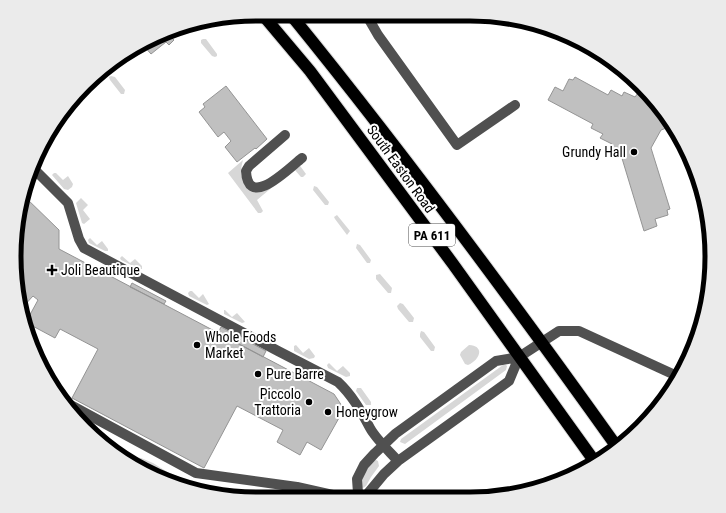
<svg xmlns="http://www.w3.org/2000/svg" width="726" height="513" viewBox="0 0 726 513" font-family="'Roboto Condensed',sans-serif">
<rect width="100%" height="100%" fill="#fff"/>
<path fill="#d7d7d7" d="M203,39H206L217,54V56L215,57L212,56L201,43V40Z
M111,76L115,77L125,90L124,94H121L110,80L109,77Z
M243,160C239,175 241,178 251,190L298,163L306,174L303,177H301L294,169L257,200L263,211L261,213H258L228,173Z
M54,173H56L63,180L68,176L73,184L72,187L68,190L64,189L52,175Z
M314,186L317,187L329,202L328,205H325L313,190Z
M81,198L88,205L83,210L90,219L84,224L82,223L76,203Z
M337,215L350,231L347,235L335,219L334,217Z
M90,238L97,245L102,241L108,249V251H105L89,243L88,240Z
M357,244L360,245L371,260L370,263H367L356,248Z
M122,256L130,263L135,259L142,266V269H139L121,260L120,258Z
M380,274L392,288L391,293H388L376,279V275Z
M190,291H192L199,298L203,294L209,304L207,305L189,296L188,293Z
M400,303L403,304L414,318L413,322H409L398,309L397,306Z
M224,310H225L232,317L237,313L245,322L242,323L224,314Z
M421,331L424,332L435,347L434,351H431L420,337V334Z
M296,345L303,353L309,348L315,356L314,358L309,359L294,351V346Z
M469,345C486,346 479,361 468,365L465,364L460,355L461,352Z
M329,363L337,371L343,366L350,373V376L346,377L328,368L327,365Z
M503,365H506L507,366L506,370L405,444L400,442L401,439Z
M357,388H361L371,402V405H366L356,391Z
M124,455L141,458L153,463L169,473L185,479L196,486L149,474Z
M376,460L378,461L379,466L371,477L366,486L363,488L361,487L362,477L373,461Z"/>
<path fill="#c0c0c0" stroke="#949494" d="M181,28L171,37L174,40L169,45L166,42L151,54L143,45Z
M575,77L608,95L611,90L622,96L624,92L635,97L638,93L650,100L653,99L669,127L661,130L651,148L670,209L667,210L668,215L655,219L657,226L644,231L621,155L609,149L612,144L600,138L603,134L591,128L593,124L548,100L555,87L563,91L569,79L573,80Z
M226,86L267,139L256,149L255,148L237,162L225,147L231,141L224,132L218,137L199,112L205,107L203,104Z
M24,196L59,230V249L334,394L344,409L321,450L307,442L300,455L277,442L283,430L237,406L204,468L72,398L98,349L60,329L55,338L27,323L26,322L38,300L33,296L22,308L16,288V225Z
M132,283L166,301L164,304L130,287Z
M221,327L266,351L263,357L218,333Z"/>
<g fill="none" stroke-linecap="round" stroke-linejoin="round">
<defs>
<path id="highway" d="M262,14L310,71L453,264L595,462
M291,15C405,155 512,300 617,447"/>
</defs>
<use href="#highway" stroke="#dbdbdb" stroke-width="14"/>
<path stroke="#505050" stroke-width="10" d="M367,16L378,35L457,145L515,105
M285,135L249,166L246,171C248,211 290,167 302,158
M32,167L68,203L79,239L84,248L278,351L338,382C352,395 361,411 370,428C376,439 389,451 398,461
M65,402L196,473L297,487L346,498
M360,498L358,493L357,479L364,465L375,453L395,434L496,361L519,357L559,331H579L677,376
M364,498L384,474L398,461L509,381L519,357"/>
<use href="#highway" stroke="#000" stroke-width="12"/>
</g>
<g fill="#000" stroke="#fff" stroke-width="1.5">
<circle cx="634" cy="152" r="4"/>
<path d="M50 264h4v4h4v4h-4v4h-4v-4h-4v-4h4z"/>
<circle cx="197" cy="345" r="4"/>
<circle cx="258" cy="374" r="4"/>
<circle cx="309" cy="402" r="4"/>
<circle cx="328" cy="412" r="4"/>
</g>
<g text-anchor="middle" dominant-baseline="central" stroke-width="4" stroke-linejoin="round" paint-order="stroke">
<rect fill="#fff" stroke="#4c4c4c" stroke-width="1" x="409" y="224" width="46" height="22" rx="3"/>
<g font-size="13" font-weight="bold" fill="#000">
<text x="432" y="235">PA 611</text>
</g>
<g font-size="14" fill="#000" stroke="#fff" text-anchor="start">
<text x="626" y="152" text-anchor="end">Grundy Hall</text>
<text x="61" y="270">Joli Beautique</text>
<text x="205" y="337">Whole Foods<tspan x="205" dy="16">Market</tspan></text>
<text x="266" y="374">Pure Barre</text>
<text x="301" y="394" text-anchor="end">Piccolo<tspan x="301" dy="16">Trattoria</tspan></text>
<text x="336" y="412">Honeygrow</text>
</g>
<g font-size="14" fill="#000" stroke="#fff">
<text transform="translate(401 169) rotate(54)">South Easton Road</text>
</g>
</g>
<path d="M0 0H726V513H0ZM256 21H470A235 235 0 0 1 705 256V257A235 235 0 0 1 470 492H256A235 235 0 0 1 21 257V256A235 235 0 0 1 256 21Z" fill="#ebebeb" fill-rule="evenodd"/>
<path fill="none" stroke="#000" stroke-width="5" d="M256 21H470A235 235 0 0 1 705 256V257A235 235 0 0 1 470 492H256A235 235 0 0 1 21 257V256A235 235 0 0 1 256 21Z"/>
</svg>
